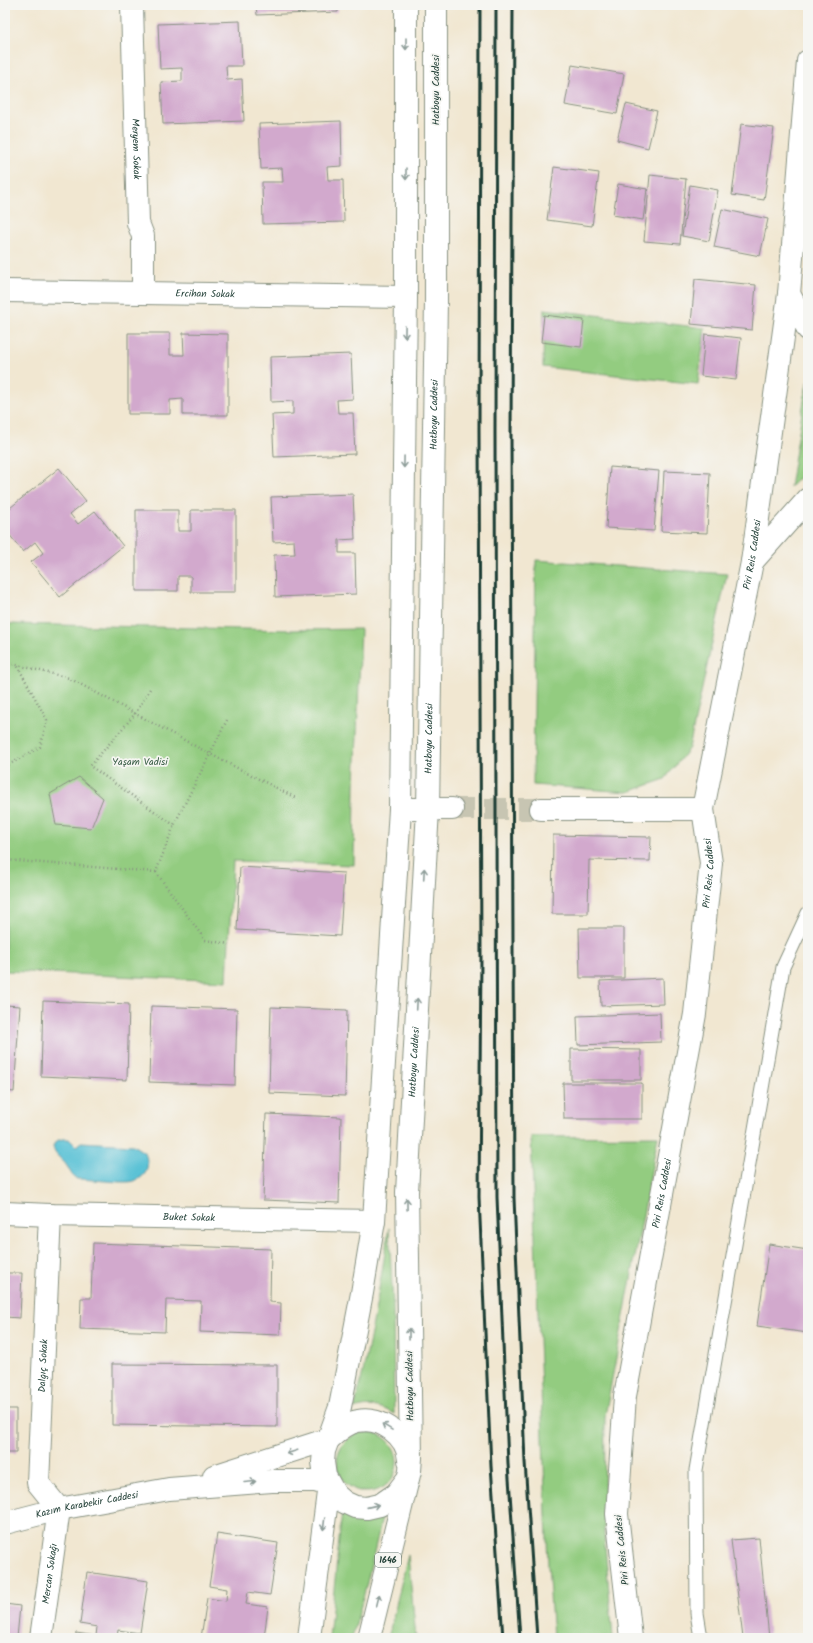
<svg xmlns="http://www.w3.org/2000/svg" width="813" height="1643" viewBox="0 0 813 1643" font-family="Kalam,sans-serif">
<rect width="100%" height="100%" fill="#f6f6f2"/>
<filter id="ink" filterUnits="userSpaceOnUse"><feTurbulence type="fractalNoise" baseFrequency=".025" numOctaves="2"/><feDisplacementMap in="SourceGraphic" scale="8" xChannelSelector="R" yChannelSelector="G"/><feConvolveMatrix kernelMatrix="1 2 1 2 8 2 1 2 1" color-interpolation-filters="sRGB"/></filter>
<filter id="wash" filterUnits="userSpaceOnUse"><feTurbulence type="fractalNoise" baseFrequency=".012" numOctaves="4" result="noise"/><feDisplacementMap in="SourceGraphic" scale="16" xChannelSelector="R" yChannelSelector="G"/><feGaussianBlur stdDeviation="0.9" result="paint"/><feColorMatrix in="noise" values="0 0 0 0 0 0 0 0 0 0 0 0 0 0 0 0 0 1.4 0 .05"/><feComposite in="paint" operator="in"/></filter>
<g filter="url(#wash)">
<rect width="100%" height="100%" fill="#f1e7d1"/>
<path fill="#93cc80" stroke="#59845a" d="M544,309L705,328L698,384L543,367Z
M807,382L808,469L790,487Z
M536,560L727,574L689,748L665,779L628,792L533,785Z
M5,618L10,624L291,630L361,629L355,787L354,865L233,861L227,981L5,971Z
M658,1136L605,1416L604,1534L613,1638H553L548,1565L531,1137Z
M389,1228L393,1306L394,1414C381,1406 369,1404 354,1409C370,1349 379,1289 389,1228Z
M337 1462a30 30 0 1 1 60 0a30 30 0 1 1-60 0Z
M342,1511C357,1518 366,1521 382,1518L366,1587L352,1638H329Z
M408,1555L416,1638H388Z"/>
<path fill="#58c1d5" stroke="#3c7f84" d="M62,1139H69L76,1146L81,1142L133,1145L145,1153C150,1166 148,1176 134,1181C126,1184 88,1179 77,1179C71,1175 70,1171 67,1166C62,1158 54,1156 53,1146L56,1141Z"/>
<g id="blocks">
<path fill="#d2a9cd" d="M256,5H338V12L257,15Z
M240,21L242,66H226L227,80L242,79L244,121L163,124L161,82L182,81V68L160,69L158,24Z
M572,65L624,74L617,114L565,105Z
M626,104L657,111L648,148L617,140Z
M341,121L342,166L327,167L328,180H343L344,222L263,224L262,182H283L282,168L261,169L259,124Z
M741,124L774,128L764,200L732,195Z
M554,167L599,173L592,226L547,220Z
M650,175L686,179L680,244L644,241Z
M618,184L647,189L643,220L613,215Z
M690,185L718,190L709,241L682,236Z
M722,209L768,219L760,256L714,247Z
M695,279L756,285L752,330L691,324Z
M544,315L584,320L581,347L541,342Z
M128,333H170V355H184L183,333L228,334V415H183V399L170,400V414H128Z
M705,334L741,338L736,380L701,376Z
M351,354L353,399L337,400L338,413H353L355,454L274,457L272,415L293,414V401L271,402L270,357Z
M610,467L659,471L654,531L606,528Z
M59,468L86,501L70,514L78,524L95,511L123,546L60,597L31,562L43,553L35,542L23,552L5,529V512Z
M664,471L710,473L707,533L661,531Z
M353,494L355,539L339,540V553H355L356,594L275,597L274,555L295,554L294,541L273,542L271,497Z
M136,510H178V531H191V510H236V592H191V576H178V591H136Z
M79,777L103,798L91,828L56,825L50,794Z
M553,835L651,837L650,861L589,860L588,914H552Z
M240,867L344,873L340,936L237,930Z
M579,928H624V978H580Z
M663,978L664,1004L601,1006L600,981Z
M43,1001L129,1004L127,1080L41,1076Z
M5,1005L20,1006L14,1092L5,1091Z
M151,1006L237,1009L235,1085L149,1082Z
M271,1007L347,1010L345,1096L269,1093Z
M660,1013L661,1042L578,1045L577,1016Z
M571,1049L641,1050V1080H571Z
M563,1083H642V1119H564Z
M266,1114L341,1117L339,1203L263,1200Z
M93,1243L271,1249L270,1302L281,1303L280,1335L200,1332L201,1301L166,1300L165,1332L80,1329L81,1298H91Z
M769,1244L808,1250V1333L757,1326Z
M5,1273H22L20,1318L5,1317Z
M112,1364L277,1365V1427L112,1425Z
M5,1409H16V1453H5Z
M217,1534L278,1543L270,1595L248,1592L246,1604L268,1607L264,1638H201L207,1598L226,1601L227,1589L209,1586Z
M759,1538L769,1638H743L731,1540Z
M87,1572L148,1581L140,1633L118,1630L117,1638H75L76,1633L96,1636L97,1627L80,1624Z
M5,1604L20,1606L17,1638H5Z"/>
</g>
</g>
<g filter="url(#ink)">
<use href="#blocks" fill-opacity="0" stroke="#889282" stroke-width="1"/>
<g fill="none" stroke-linecap="round" stroke-linejoin="round">
<path stroke="#c7c5b2" stroke-width="22" stroke-dasharray="22 11" stroke-linecap="butt" d="M452,809H541"/>
<defs>
<path id="service" d="M701,1638L697,1613L696,1470L783,967L808,913"/>
<g id="minor">
<path id="s1" d="M132,5L138,223L143,236V292"/>
<path id="s2" d="M5,291L406,297"/>
<path id="s3" d="M5,1213L50,1215L374,1221"/>
<path id="s4" d="M41,1638L59,1509L38,1483L50,1215"/>
</g>
<g id="tertiary">
<path d="M789,294L808,329"/>
<path d="M752,562L808,499"/>
<path d="M400,809H452"/>
<path d="M541,809H703"/>
<path d="M214,1476L329,1439"/>
<path id="s5" d="M5,1523L59,1509L169,1489L272,1481H315L329,1485"/>
<path id="s6" d="M631,1638L617,1514L625,1396L695,1014L711,863L703,809L752,562L789,294L808,61"/>
</g>
<g id="primary">
<path d="M406,5V297L400,809L374,1221L362,1293L340,1407L324,1451L323,1462L325,1476L335,1494L344,1502L355,1507L367,1508L380,1505L396,1494L406,1481"/>
<path d="M329,1439C337,1432 346,1423 358,1421C381,1416 408,1436 409,1460"/>
<path d="M309,1638L329,1485"/>
<path id="s7" d="M369,1638L410,1471L411,1458L407,1192L428,809L436,300V5"/>
</g>
</defs>
<use href="#service" stroke="#889282" stroke-width="15"/>
<use href="#minor" stroke="#889282" stroke-width="24"/>
<use href="#tertiary" stroke="#889282" stroke-width="24"/>
<use href="#primary" stroke="#889282" stroke-width="24"/>
<path stroke="#889282" stroke-width="2.5" stroke-dasharray="1 3" stroke-linecap="butt" d="M5,662L69,678L210,754L174,825L156,872L5,860
M150,689L135,714L90,766L174,825
M227,720L210,754L296,798
M5,767L40,747L47,720L17,665
M156,872L205,940L229,944"/>
<use href="#service" stroke="#fff" stroke-width="13"/>
<use href="#minor" stroke="#fff" stroke-width="22"/>
<use href="#tertiary" stroke="#fff" stroke-width="22"/>
<use href="#primary" stroke="#fff" stroke-width="22"/>
<path stroke="#1f3d34" stroke-width="3" d="M480,5L479,431L481,958L479,1197L491,1466L503,1638
M496,5L495,433L497,1197L508,1464L520,1638
M513,5L511,434L514,1198L525,1462L537,1638"/>
</g>
<defs><path id="oneway-shaft" d="M-6 0H5M1.5-3L5.5 0L1.5 3" fill="none" stroke-width="1.6" stroke-linecap="round" stroke-linejoin="round"/></defs>
<g stroke="#8f9e9a">
<use href="#oneway-shaft" transform="translate(406 44) rotate(90)"/>
<use href="#oneway-shaft" transform="translate(406 174) rotate(90)"/>
<use href="#oneway-shaft" transform="translate(405 332) rotate(91)"/>
<use href="#oneway-shaft" transform="translate(404 462) rotate(91)"/>
<use href="#oneway-shaft" transform="translate(424 874) rotate(-87)"/>
<use href="#oneway-shaft" transform="translate(417 1004) rotate(-87)"/>
<use href="#oneway-shaft" transform="translate(407 1204) rotate(-91)"/>
<use href="#oneway-shaft" transform="translate(409 1334) rotate(-91)"/>
<use href="#oneway-shaft" transform="translate(387 1427) rotate(-148)"/>
<use href="#oneway-shaft" transform="translate(292 1452) rotate(162)"/>
<use href="#oneway-shaft" transform="translate(250 1482) rotate(-5)"/>
<use href="#oneway-shaft" transform="translate(373 1506) rotate(-13)"/>
<use href="#oneway-shaft" transform="translate(324 1524) rotate(97)"/>
<use href="#oneway-shaft" transform="translate(378 1600) rotate(-76)"/>
</g>
</g>
<g text-anchor="middle" dominant-baseline="central" stroke-width="3.5" stroke-linejoin="round" paint-order="stroke">
<rect fill="#f6f6f2" stroke="#60746d" stroke-width="1" x="375" y="1553" width="26" height="14" rx="3"/>
<g font-size="9" font-weight="bold" fill="#1f3d34">
<text x="388" y="1560">1646</text>
</g>
<g font-size="10" fill="#1f3d34" stroke="#f6f6f2">
<text transform="translate(436 90) rotate(-90)">Hatboyu Caddesi</text>
<text stroke="none"><textPath href="#s1" startOffset="144">Meryem Sokak</textPath></text>
<text stroke="none"><textPath href="#s2" startOffset="200">Ercihan Sokak</textPath></text>
<text stroke="none"><textPath href="#s7" startOffset="1229">Hatboyu Caddesi</textPath></text>
<text stroke="none"><textPath href="#s6" startOffset="1097">Piri Reis Caddesi</textPath></text>
<text stroke="none"><textPath href="#s7" startOffset="905">Hatboyu Caddesi</textPath></text>
<text stroke="none"><textPath href="#s6" startOffset="773">Piri Reis Caddesi</textPath></text>
<text stroke="none"><textPath href="#s7" startOffset="581">Hatboyu Caddesi</textPath></text>
<text stroke="none"><textPath href="#s6" startOffset="449">Piri Reis Caddesi</textPath></text>
<text stroke="none"><textPath href="#s3" startOffset="184">Buket Sokak</textPath></text>
<text stroke="none"><textPath href="#s4" startOffset="281">Dalgıç Sokak</textPath></text>
<text transform="translate(410 1386) rotate(-91)">Hatboyu Caddesi</text>
<text stroke="none"><textPath href="#s5" startOffset="84">Kazım Karabekir Caddesi</textPath></text>
<text transform="translate(622 1550) rotate(-96)">Piri Reis Caddesi</text>
<text stroke="none"><textPath href="#s4" startOffset="65">Mercan Sokağı</textPath></text>
</g>
<g font-size="10" fill="#365a43" stroke="#f6f6f2">
<text x="140" y="762">Yaşam Vadisi</text>
</g>
</g>
<rect width="813" height="1643" fill="none" stroke="#f6f6f2" stroke-width="20"/>
</svg>
